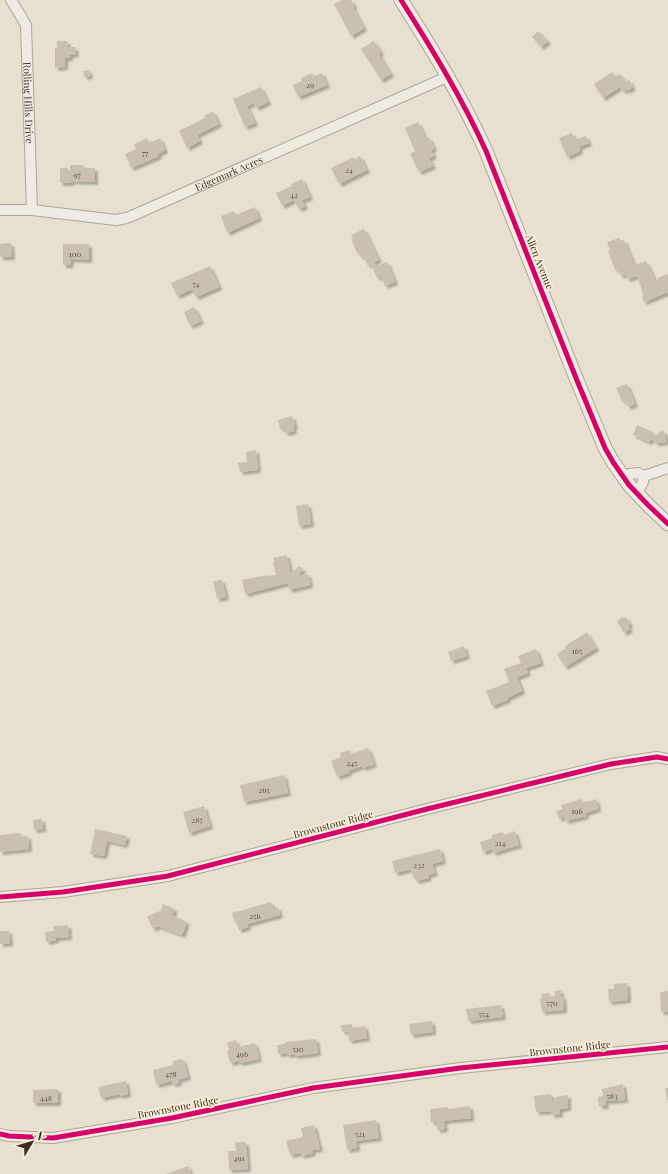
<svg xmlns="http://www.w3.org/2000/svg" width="668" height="1174" viewBox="0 0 668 1174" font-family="'Playfair Display',serif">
<defs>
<filter id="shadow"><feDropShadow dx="3" dy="3" stdDeviation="1" flood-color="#0004"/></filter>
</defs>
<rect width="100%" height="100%" fill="#e7e0d1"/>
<path fill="#cbbfb2" filter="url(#shadow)" d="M342,0H351L354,6L353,7L364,28L351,36L334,4Z
M538,31L548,41L541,47L532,37Z
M57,41H67L68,47H75L76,54L70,55V58H65V67L55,68V48H57Z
M374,41L381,52L379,54L391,74L381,80L361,49Z
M89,70L90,76L84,77L83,71Z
M612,72L615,77L620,74L626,82L629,80L633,87L627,91L626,89L623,91L620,87L603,98L594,84Z
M312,73L314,76L322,73L327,85L298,97L293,85L302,81L301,78Z
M261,87L268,102L256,108L254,103L247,106L255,123L245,127L233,99Z
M213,111L219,124L197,135L200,141L187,148L179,131L205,118L204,116Z
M418,122L426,139L429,137L434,148L431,150L434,156L429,158L433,166L419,172L410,154L415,151L405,128Z
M572,133L575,140L586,136L589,143L579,147L580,151L567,157L559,138Z
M147,138L149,143L160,138L165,150L158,154L159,156L131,168L125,154L136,149L134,144Z
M360,156L367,170L339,184L331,168L354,157L355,159Z
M70,165H83L84,168H95V182L71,181V183H60V168H68V170H70Z
M302,179L310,197L302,200L305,206L299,209L294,200L282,206L276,193L292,186L291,184Z
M255,207L259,218L227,233L221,216L234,211L236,215Z
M364,229L379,260L374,262L376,266L387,262L395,282L385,286L381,276L377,278L371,264L367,265L364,256L361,257L359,253H357L351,239L353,238L351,235Z
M619,238L621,241L624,240L634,265L646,261L655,281L658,280L657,278L668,274V292L644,302L642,297L643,296L642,290L637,276L627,279L625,274L621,276L618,269L615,270L608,251L610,250L607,242Z
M11,243L12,257H0V244Z
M63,244H89V260L71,259L70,265H63Z
M210,266L219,287L196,297L192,289L177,296L171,283Z
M194,307L201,321L190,326L184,312Z
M627,384L635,404L628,407L625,400L622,401L616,388Z
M292,416L295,426H293L294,431L285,433L284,428L280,429L278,420Z
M637,425L653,432L655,435L659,434V432L664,431L666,442L656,443L655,441L651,439L649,442L633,435Z
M256,450L258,470L240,472L238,463L247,462L246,452Z
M308,504L311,524L299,526L296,506Z
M287,555L290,571H294L298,566L303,569L298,576L308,574L310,585L289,590L288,583L245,594L242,580L267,575L268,576L276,575L273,563L275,562L273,558Z
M222,580L226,597L217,599L213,581Z
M623,617L624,618L626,617L630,624L628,625L630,629L624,633L617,621Z
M587,632L596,648L565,667L557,654L566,648L565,646Z
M464,646L467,656L451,661L448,652Z
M536,649L541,663L526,668L528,673L517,677L522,691L507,698L508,700L492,706L486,691L509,682L504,669L521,663L518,656Z
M368,748L374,764L363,768L362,766L348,771L349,773L337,777L331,761L341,757L340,753L350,750L351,754Z
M284,775L288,793L244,802L240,785Z
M582,799L583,803L596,799L598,809L585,813L586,816L566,821L564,817L559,819L556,811L562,809L561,805Z
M204,806L210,826L189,833L183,812Z
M42,819L43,829L34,830L33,820Z
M95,829L127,836L125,845L107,841L104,856L90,854Z
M515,831L519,845L493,853L492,849L483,852L480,842L492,838V835L503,832L504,835Z
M20,833L21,837L28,836L29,849L0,852V835Z
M440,849L443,861L432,864L435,873L428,875L429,878L416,881V878L414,879L411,869L395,873L392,861Z
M271,902L273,909L278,907L280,915L247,924L248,927L239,930L236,921H234L232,913Z
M163,904L175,909L172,915L187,922L182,935L158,926L153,929L147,917L159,911L160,912Z
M68,925L69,937L56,938V940L46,942L45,932L54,931L53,926Z
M0,931H9L10,943L0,944Z
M627,983L628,1000L609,1002L608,989H614V984Z
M561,990V996H563L564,1010L542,1012L540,998H542L541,994L549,993V997L555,996V991Z
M668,991V1012H661L660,992Z
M501,1005L503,1017L468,1021L466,1009Z
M432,1021L433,1032L411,1035L409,1024Z
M352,1024V1028L365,1026L367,1038L349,1041L348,1031L342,1032L341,1025Z
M316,1039L318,1053L295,1056V1054L287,1055V1053L278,1054L277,1045L285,1044V1042Z
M236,1040L238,1047L255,1043L259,1059L240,1063L239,1061L230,1063L227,1051H229L227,1043Z
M183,1059L188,1077L178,1080L179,1083L173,1084L172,1081L156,1085L153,1070L173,1065V1061Z
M126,1081L128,1094L120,1096V1094L101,1098L98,1087Z
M623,1084L625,1100L605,1101L606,1106H599L598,1097L603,1096L602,1089Z
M665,1088H668V1100H667Z
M58,1089V1103H33V1090Z
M551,1094L552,1101L556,1100V1097L568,1095V1108L560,1109V1114L552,1115L551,1111L536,1112L534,1096Z
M470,1106L471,1118L444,1121L445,1129L437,1130L436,1122H431L430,1109L448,1107V1109Z
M376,1120L379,1138L356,1141L357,1148L347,1150L343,1125Z
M314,1125L320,1149L312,1150L313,1153L301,1156V1153L290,1155L286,1141L303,1137L301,1128Z
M235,1142H246L248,1169L229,1170L228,1151H236Z
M188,1166L191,1174H166Z"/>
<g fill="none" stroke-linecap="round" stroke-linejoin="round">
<defs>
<g id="minor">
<path id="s1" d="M11,0L26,25L32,210"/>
<path id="s2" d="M0,210H32L116,220L127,218L447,77"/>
<path d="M622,475L638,473L644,476L643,482L637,493"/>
<path d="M644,476L668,468"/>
<path d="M0,897L63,892L168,876L427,809L611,764L657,757L668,759"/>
<path d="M0,1134L9,1136L53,1138L172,1118L313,1088L460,1068L668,1047"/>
</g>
<path id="tertiary" d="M401,0C432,49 462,98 486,151L576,378L605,448L613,462L629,485L648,505L668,524"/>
</defs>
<use href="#minor" stroke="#ada599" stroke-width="12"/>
<use href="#tertiary" stroke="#ada599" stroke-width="15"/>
<use href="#minor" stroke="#efebe3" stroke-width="10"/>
<use href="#tertiary" stroke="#efebe3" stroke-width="13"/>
<defs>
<path id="cycleway" d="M401,0C432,49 462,98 486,151L576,378L605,448L613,462L629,485L648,505L668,524
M0,897L63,892L168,876L427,809L611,764L657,757L668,759
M0,1134L9,1136L53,1138L172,1118L313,1088L460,1068L668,1047"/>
</defs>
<use href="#cycleway" stroke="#f7eed8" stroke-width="8"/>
<use href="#cycleway" stroke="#d6006c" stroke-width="5"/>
</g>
<g text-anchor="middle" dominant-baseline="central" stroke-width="3.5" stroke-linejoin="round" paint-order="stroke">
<g font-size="8" fill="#605244">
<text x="310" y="84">29</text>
<text x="145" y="152">77</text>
<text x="349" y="169">24</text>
<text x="77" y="174">97</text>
<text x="294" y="194">42</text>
<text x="75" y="253">100</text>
<text x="196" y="283">74</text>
<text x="577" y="650">165</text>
<text x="352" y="762">245</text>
<text x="264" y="789">265</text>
<text x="577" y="810">196</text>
<text x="197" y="819">285</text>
<text x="500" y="842">214</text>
<text x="419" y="864">232</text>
<text x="255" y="915">256</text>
<text x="552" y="1002">570</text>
<text x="484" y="1013">554</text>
<text x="298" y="1048">510</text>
<text x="242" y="1053">496</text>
<text x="171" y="1073">478</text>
<text x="612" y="1095">583</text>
<text x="46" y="1097">448</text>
<text x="360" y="1133">521</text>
<text x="239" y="1157">491</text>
</g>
<g font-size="10" fill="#3d2e20" stroke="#f7eed8">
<text stroke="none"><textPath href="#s1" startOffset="107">Rolling Hills Drive</textPath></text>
<text stroke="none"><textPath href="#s2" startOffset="239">Edgemark Acres</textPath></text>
<text transform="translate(540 262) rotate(68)">Allen Avenue</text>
<text transform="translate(333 824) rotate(-15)">Brownstone Ridge</text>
<text transform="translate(570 1048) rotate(-6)">Brownstone Ridge</text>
<text transform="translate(178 1107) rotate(-11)">Brownstone Ridge</text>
</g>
</g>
<g transform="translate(32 1142) rotate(52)" stroke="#f7eed8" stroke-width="3" paint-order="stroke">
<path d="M0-3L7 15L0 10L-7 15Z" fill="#3d2e20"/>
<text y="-6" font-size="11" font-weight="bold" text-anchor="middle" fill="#3d2e20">N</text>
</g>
</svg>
